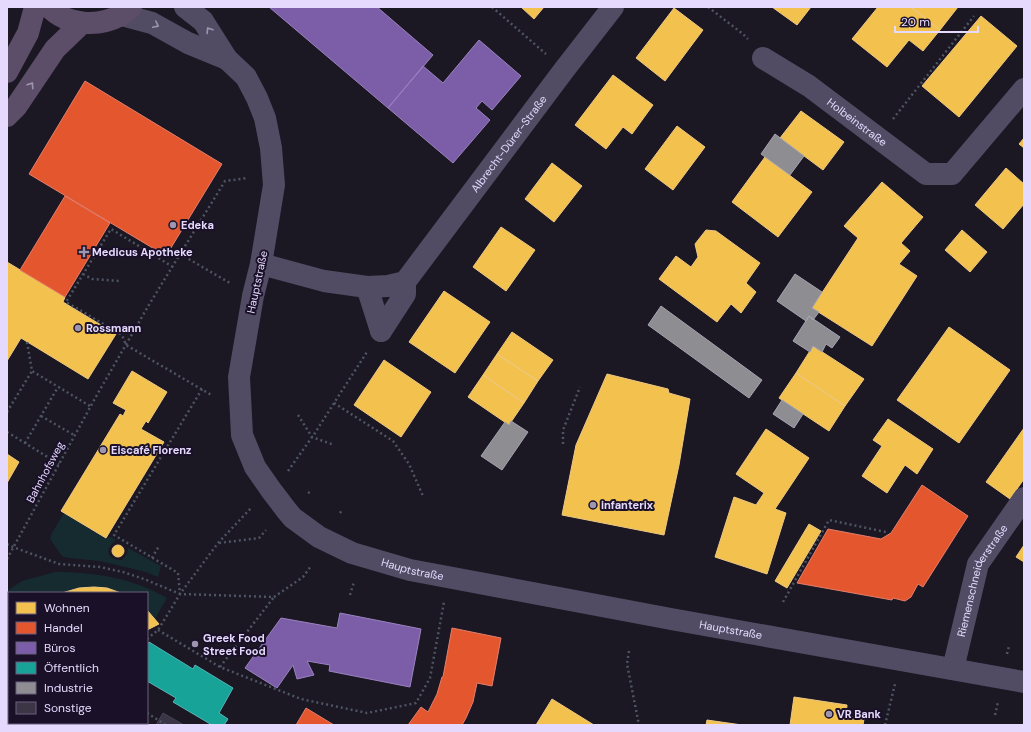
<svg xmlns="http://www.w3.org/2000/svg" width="1031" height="732" viewBox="0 0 1031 732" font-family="'DM Sans',sans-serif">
<rect width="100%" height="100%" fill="#1b1723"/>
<path fill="#152b30" d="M64,513L106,538L110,537L116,540C113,543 110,545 109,548C106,557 115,560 122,560L127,554L128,548L161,566L158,577L146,572L100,561L68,558L62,556L50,539L52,533Z
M55,572C94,572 133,578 167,598L155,619L147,610V593H121L107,588L94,587L79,588L62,593H9V597L7,596V591L22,581Z"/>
<path fill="#f2c14e" stroke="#eec883" d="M521,7H544L534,19Z
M772,7H811L797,25Z
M878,7H911L940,30L923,51L909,40L887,67L852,39Z
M911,7H958L940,30Z
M674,8L703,30L665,81L636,58Z
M981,16L1017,46L959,117L922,86Z
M613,75L653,105L632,134L623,127L606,149L575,125Z
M801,111L844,142L823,170L780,138Z
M677,126L705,147L673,190L645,169Z
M1024,138V148L1019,144Z
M765,157L812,192L778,237L732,202Z
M552,163L582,186L554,222L525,199Z
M1006,168L1024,184V204L1003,229L975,205Z
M882,182L923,217L901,243L910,251L899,264L917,276L872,346L812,308L858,238L844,226Z
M501,227L535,250L506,291L473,267Z
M706,230L716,231L760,263L746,283L756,292L741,313L731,304L717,322L659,279L676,256L691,267L698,257L695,244Z
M962,230L987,252L970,272L945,250Z
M7,262L65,297L63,302L116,334L88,379L21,338L7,361Z
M444,291L490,322L455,373L409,342Z
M949,327L1010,370L959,443L897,400Z
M512,332L553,360L538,381L497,354Z
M813,346L864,379L845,406L796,373Z
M497,354L538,381L524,403L483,375Z
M384,360L431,392L401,437L354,405Z
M132,371L167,392L148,423L146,421L141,429L164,442L106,538L61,511L120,414L123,416L126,410L113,403Z
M796,373L845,406L829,431L779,398Z
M607,374L668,389L669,393L690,399L679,465L664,535L562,515L576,445Z
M483,375L524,403L509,425L468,397Z
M888,419L933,449L917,474L905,465L887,493L862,476L882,446L873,440Z
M1024,428V479L1010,499L986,482Z
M766,429L809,458L775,509L786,513L767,574L715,557L734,497L756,505L764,493L736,474Z
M7,454L19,462L7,483Z
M809,524L821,531L787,588L775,581Z
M1024,545V562L1016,557Z
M112 551a6 6 0 1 1 12 0a6 6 0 1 1-12 0Z
M94,587L107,588L121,593H62L79,588Z
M147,610L159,624L147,630Z
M7,612L9,613V629L7,627Z
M794,697L847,705L846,716L864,719L863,725H790Z
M552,699L594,725H536Z
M707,720L742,725H706Z"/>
<path fill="#e4572e" stroke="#e47e6c" d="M85,81L222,164L166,256L29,174Z
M65,196L110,223L65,297L20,270Z
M922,485L968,516L923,587L918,584L911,597L905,601L893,598L892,600L797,583L828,529L881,539L891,533Z
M452,628L501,638L492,686L477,683L473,702L466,718L462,725H408L421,707L428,712L437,694L442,677H443Z
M306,708L334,725H296Z"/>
<path fill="#7b5ea7" stroke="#9b83c1" d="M269,7H377L433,55L388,108Z
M479,40L521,76L492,110L482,101L476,108L490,120L453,163L388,108L423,66L443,83Z
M340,613L421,629L410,687L329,671L330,665L307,661L314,675L297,679L293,665L277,688L245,668L281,618L337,628Z"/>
<path fill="#17a398" stroke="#55b4b7" d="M149,642L193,669L195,665L233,688L219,713L228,719L224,725H212L173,702L176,698L147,681V646Z"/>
<path fill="#8d8d92" stroke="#a7a4b2" d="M775,134L804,156L790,175L761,154Z
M795,274L822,292L812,308L819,312L813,320L809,316L806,321L777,301Z
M661,306L762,380L749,398L648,325Z
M809,316L840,337L832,348L826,344L822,352L813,346L810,352L793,341Z
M782,400L803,414L794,428L773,414Z
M511,421L528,432L502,470L481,456L505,422L509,425Z"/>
<path fill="#3b3545" stroke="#494256" d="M163,713L184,725H156Z"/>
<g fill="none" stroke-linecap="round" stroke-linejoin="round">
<path stroke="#4d5564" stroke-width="2.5" stroke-dasharray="2 3" stroke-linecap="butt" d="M492,7L546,54
M708,7L743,34L748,39
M893,119L974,16
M180,254L230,283
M173,267L111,229L66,302L122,335L126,345L213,396
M83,274L92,279L119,281
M27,342L32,371L90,406
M202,389L114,535L178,573L180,594L274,597L303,577L311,566
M334,403L393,441L409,464L423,496
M7,412L32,371
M298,415L312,437L334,445
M41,416L74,435
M7,432L59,464
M25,443L58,387
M563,444V430L580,387
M288,471L315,433L334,403L367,352
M308,493L310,492
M340,513L342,510
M219,543L259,538L266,530
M7,544L13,547L59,564L100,567L123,572L144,579L180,594
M152,558L159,546
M7,559L98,393L150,303L225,181L248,178
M350,595L354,582
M7,602L9,603
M783,602L829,520L886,532
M158,630L220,667L301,699L367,713L416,703L430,678L444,602
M147,639L158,630L180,594L218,543L252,507
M629,651L627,664L639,725
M1007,654L1009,646
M220,667L274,597
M7,684H9
M147,713L166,725
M995,715L998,702
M72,723L76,725
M885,725L895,684"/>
<g stroke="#514c64" stroke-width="22">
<path id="s1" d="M185,7L203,21L227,59L246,77L257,98L265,118L271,148L274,185L261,264L253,296L239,377L242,435L255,467L271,490L287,511L293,518L319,537L352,553L410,570L671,619L1024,682"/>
<path d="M122,15L152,23L188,43L227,59"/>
<path id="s2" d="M763,58L809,86L926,174H952L1024,89"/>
<path id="s3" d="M261,264L324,281L367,287L388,286L405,282L564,70L613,7"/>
<path d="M367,287L381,331"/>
<path d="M381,331L405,294V282"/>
<path id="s4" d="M953,669L978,564L1024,498"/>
</g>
<path stroke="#5c4d68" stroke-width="22" d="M49,7C67,26 99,27 121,15C125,13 128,10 131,7
M7,72L28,33L35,7
M7,116L16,107L55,49L82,23"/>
<defs>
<path id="rail" d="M7,642L9,643
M7,660L9,661
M108,723L111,725
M136,723L139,725"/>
</defs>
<use href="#rail" stroke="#4b586e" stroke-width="4.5"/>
<use href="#rail" stroke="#1a1129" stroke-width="3" stroke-dasharray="9" stroke-linecap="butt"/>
</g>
<defs><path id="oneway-chevron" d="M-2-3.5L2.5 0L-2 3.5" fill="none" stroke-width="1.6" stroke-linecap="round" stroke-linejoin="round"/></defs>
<g stroke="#9b93b1">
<use href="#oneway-chevron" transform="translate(156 25) rotate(27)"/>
<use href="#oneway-chevron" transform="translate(209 30) rotate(-122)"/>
</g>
<use stroke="#a094b3" href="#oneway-chevron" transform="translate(31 85) rotate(-56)"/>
<g fill="#9e96b1" stroke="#1a1129" stroke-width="1.5">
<circle cx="173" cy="225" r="4"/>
<path d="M82 246h4v4h4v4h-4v4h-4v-4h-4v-4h4z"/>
<circle cx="78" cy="328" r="4"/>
<circle cx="103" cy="450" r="4"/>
<circle cx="593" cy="505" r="4"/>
<circle cx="195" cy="644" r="4"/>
<circle cx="829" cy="714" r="4"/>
</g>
<g text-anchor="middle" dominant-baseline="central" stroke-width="4" stroke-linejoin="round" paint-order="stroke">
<g font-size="11" fill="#e5dafe" stroke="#1a1129">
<text stroke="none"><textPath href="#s2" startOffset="114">Holbeinstraße</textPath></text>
<text stroke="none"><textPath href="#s3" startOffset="320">Albrecht-Dürer-Straße</textPath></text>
<text transform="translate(257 282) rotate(-78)">Hauptstraße</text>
<text transform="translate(45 472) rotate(-62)">Bahnhofsweg</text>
<text stroke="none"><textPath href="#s1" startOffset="690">Hauptstraße</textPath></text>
<text stroke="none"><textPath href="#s4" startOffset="94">Riemenschneiderstraße</textPath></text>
<text stroke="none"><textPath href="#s1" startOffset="1014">Hauptstraße</textPath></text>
</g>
<g font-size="11" font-weight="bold" fill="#e5dafe" stroke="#1a1129" text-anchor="start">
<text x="181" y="225">Edeka</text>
<text x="92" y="252">Medicus Apotheke</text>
<text x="86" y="328">Rossmann</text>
<text x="111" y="450">Eiscafé Florenz</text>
<text x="601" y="505">infanterix</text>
<text x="203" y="638">Greek Food<tspan x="203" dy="13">Street Food</tspan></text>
<text x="837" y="714">VR Bank</text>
</g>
</g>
<rect width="1031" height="732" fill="none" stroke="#e5dafe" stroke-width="16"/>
<rect x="8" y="592" width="140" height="132" fill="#1a1129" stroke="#6b617e"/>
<rect x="16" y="602" width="20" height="12" fill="#f2c14e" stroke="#6b617e"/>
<text x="44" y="612" font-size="12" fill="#e5dafe">Wohnen</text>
<rect x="16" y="622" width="20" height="12" fill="#e4572e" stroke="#6b617e"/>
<text x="44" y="632" font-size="12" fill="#e5dafe">Handel</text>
<rect x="16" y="642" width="20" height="12" fill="#7b5ea7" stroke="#6b617e"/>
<text x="44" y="652" font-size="12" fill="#e5dafe">Büros</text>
<rect x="16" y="662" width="20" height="12" fill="#17a398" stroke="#6b617e"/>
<text x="44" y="672" font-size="12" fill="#e5dafe">Öffentlich</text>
<rect x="16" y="682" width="20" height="12" fill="#8d8d92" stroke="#6b617e"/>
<text x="44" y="692" font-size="12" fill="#e5dafe">Industrie</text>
<rect x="16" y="702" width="20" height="12" fill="#3b3545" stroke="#6b617e"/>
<text x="44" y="712" font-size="12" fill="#e5dafe">Sonstige</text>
<path d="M895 26v6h83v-6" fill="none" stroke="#e5dafe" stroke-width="2"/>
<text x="901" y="26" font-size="12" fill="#e5dafe" stroke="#1a1129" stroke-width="3" paint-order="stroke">20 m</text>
</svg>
